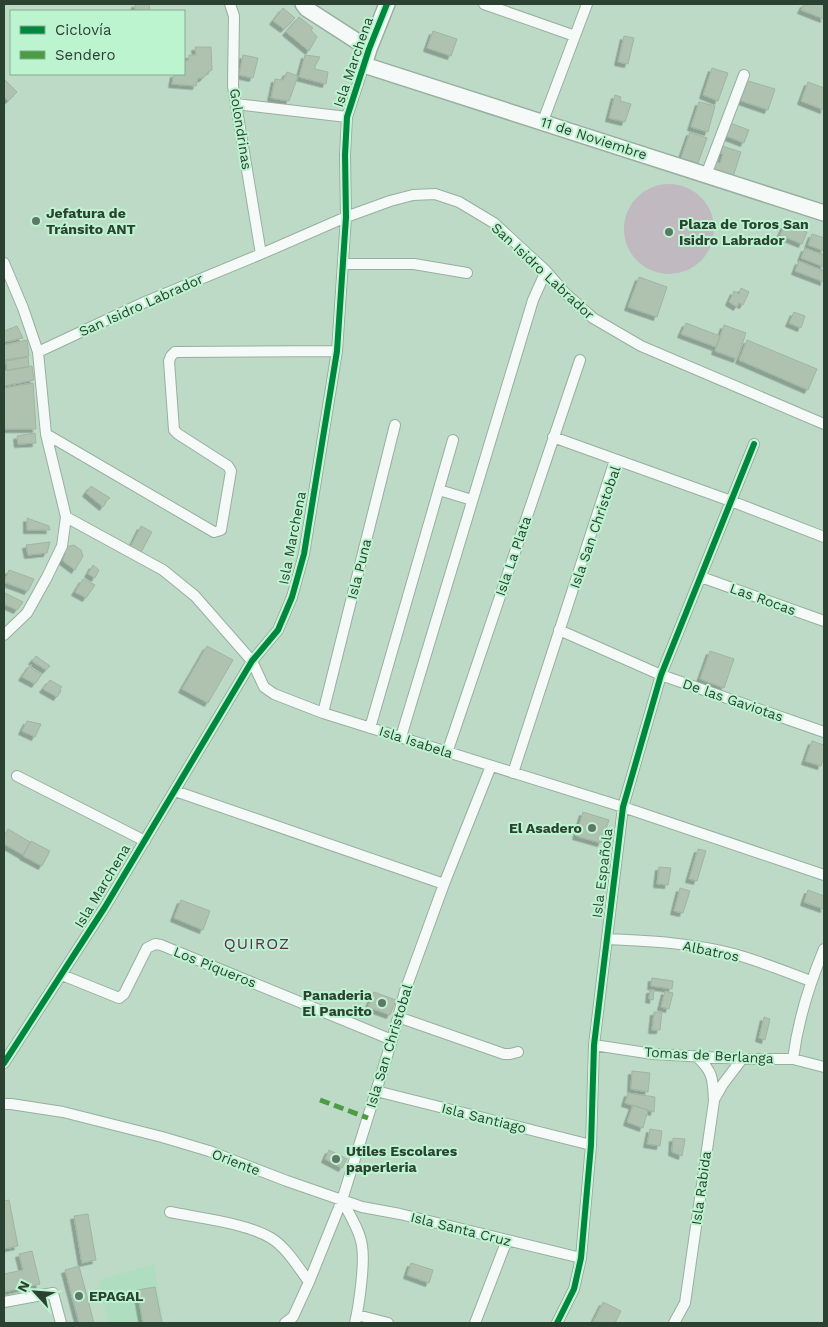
<svg xmlns="http://www.w3.org/2000/svg" width="828" height="1327" viewBox="0 0 828 1327" font-family="'Work Sans',sans-serif">
<defs>
<filter id="shadow"><feDropShadow dx="-3.5" dy="3.5" stdDeviation="0" flood-color="#0004"/></filter>
</defs>
<rect width="100%" height="100%" fill="#bddac7"/>
<path fill="#aeddbf" d="M154,1264L164,1323H109L99,1280Z"/>
<path fill="#c1b9c0" d="M624 229a45 45 0 1 1 90 0a45 45 0 1 1-90 0Z"/>
<path fill="#aec2af" stroke="#a0b4a2" filter="url(#shadow)" d="M135,4H149L150,11H135Z
M804,4H824V19L801,10Z
M283,8L295,18L284,29L273,21Z
M299,17L313,28L311,30L317,37L309,51L286,32Z
M433,31L457,39L451,56L427,48Z
M624,36L634,38L628,64L618,62Z
M195,47H211L212,70L208,72L203,78H198L196,86L172,84L174,74H184V61L189,60V55H196Z
M243,55L258,58L253,78L239,75Z
M305,55L320,57L315,66V69L328,72L326,84L299,77Z
M712,68L728,73L718,101L703,95Z
M287,72L298,76L289,101L271,98L275,79L283,80Z
M4,79L17,92L8,101L4,97Z
M745,80L775,89L768,110L739,100Z
M808,82L824,88V110L801,101Z
M615,95L621,97L620,101L631,104L625,122L609,118Z
M699,102L715,106L708,132L691,127Z
M730,123L749,130L744,143L726,136Z
M690,132L707,138L698,163L681,158Z
M722,146L741,152L733,177L713,170L716,162L720,163L723,154L719,153Z
M785,224L807,232L802,244L780,235Z
M812,234L824,238V251L808,245Z
M805,248L824,255V267L801,258Z
M799,261L824,271V282L795,271Z
M639,277L667,287L657,317L628,307Z
M741,288L749,292L743,305L739,303L737,307L729,302L734,291L739,294Z
M794,312L805,316L801,328L789,323Z
M686,323L720,336L716,347L681,334Z
M724,325L746,333L737,359L715,351Z
M17,326L23,338L4,342V331Z
M27,340L29,356L4,360V345Z
M747,340L817,369L808,390L739,360Z
M28,357L29,367L7,370L6,361Z
M32,366L34,380L4,386V371Z
M33,383L36,429H4V388Z
M35,433L36,443L18,444L17,436Z
M91,486L110,498L105,502V504L103,507L86,493Z
M27,518L49,526L50,530H27Z
M141,526L152,532L139,556L129,550Z
M50,542L47,553L28,555L26,545Z
M74,545L81,550L83,556L75,570L63,561L66,547Z
M93,565L99,570L95,578L88,574Z
M9,570L34,579L28,591L4,582Z
M83,579L95,585L86,598L75,592Z
M5,593L23,602L17,610L4,604Z
M207,646L233,660L208,703L182,689Z
M710,651L734,659L724,688L700,679Z
M36,656L50,666L46,670L32,661Z
M31,664L32,669L42,674L35,684L22,677Z
M50,680L62,687L60,689L61,691L57,697L43,689Z
M27,721L41,724L35,737L22,731Z
M812,741L824,745V756L821,766L805,761Z
M583,812L609,820L601,843L576,836Z
M8,829L30,842L23,855L4,844V837Z
M31,841L50,851L42,866L23,856Z
M698,849L706,851L697,881L689,879Z
M659,867L671,868L668,885L657,884Z
M680,888L690,891L683,913L674,911Z
M808,890L824,896V909L804,902Z
M181,900L210,911L203,930L174,918Z
M652,978L673,981L672,989L651,986Z
M650,990H654L653,1000L649,999Z
M665,991L673,993L669,1009L661,1007Z
M374,992L396,1000L390,1015L368,1007Z
M654,1012H662L660,1030H652Z
M764,1017L770,1019L765,1040L759,1038Z
M632,1071L650,1073L648,1092L631,1089Z
M628,1093L655,1097L654,1112L625,1103Z
M633,1105L648,1110L643,1128L627,1122Z
M650,1129L662,1131L660,1146L647,1144Z
M673,1138L685,1139L682,1156L672,1152Z
M329,1150L347,1159L342,1168L325,1159Z
M9,1200L18,1246L4,1249V1201Z
M88,1214L96,1260L82,1263L74,1216Z
M32,1251L40,1284L4,1292V1274L23,1270L19,1254Z
M411,1263L433,1270L429,1283L407,1275Z
M79,1266L94,1323H79L65,1270Z
M155,1287L162,1323H143L137,1290Z
M603,1302L621,1311L615,1323L593,1322Z"/>
<g fill="none" stroke-linecap="round" stroke-linejoin="round">
<defs>
<path id="street" d="M230,4L234,16L233,86L261,254
M484,4L575,36
M236,104L347,117
M543,121L587,4
M706,175L744,75
M4,263L23,308L38,352L46,434L66,517L62,546L47,577L27,613L4,635
M344,264H414L467,273
M38,352L145,302L261,254L346,217L390,201L413,195L435,194L459,202L494,223L546,271L565,293L593,318L641,346L824,424
M46,434L214,532L221,530L231,471L228,466L178,434L174,430L169,361L171,356L175,352L337,351
M553,437L731,501L824,537
M439,490L472,500
M66,517L163,570L195,596L252,661L264,687L274,694L323,713L623,807L824,875
M701,577L824,621
M559,630L661,675L824,732
M323,713L395,425
M370,728L453,440
M401,737L533,300L546,271
M447,753L580,360
M513,773L615,460
M17,776L145,841
M175,791L444,884
M607,939C650,941 693,943 734,954C760,961 786,972 811,981
M62,975L119,998L124,994L147,948L155,944L161,945L392,1040
M398,1017L504,1054H510L518,1052
M594,1045L653,1054L742,1059H793L824,1067
M793,1059C798,1020 809,985 824,949
M4,1063L105,907L252,661L278,630L292,597L304,554L337,351L346,217L345,155L347,117L364,65
M376,1091L591,1145
M715,1098L723,1084L742,1059
M4,1104H11L63,1112L162,1137L209,1151L287,1181L362,1207L400,1214L581,1258
M342,1200C349,1214 360,1230 362,1246C365,1263 359,1306 355,1323
M170,1212C199,1218 246,1223 271,1238C287,1248 298,1267 309,1282
M4,1302L53,1293L61,1323
M357,1315L388,1323
M285,1323L293,1317L309,1282L342,1200L392,1040L405,991L444,884L491,766
M475,1323L507,1240
M557,1323L574,1289L581,1258L591,1145L594,1045L623,807L661,675L754,444
M674,1323L685,1303L714,1101C713,1079 713,1071 696,1056"/>
<path id="secondary" d="M303,4L307,9L369,49
M387,4L369,49L364,65L824,213"/>
</defs>
<use href="#street" stroke="#98afa0" stroke-width="12"/>
<use href="#secondary" stroke="#98afa0" stroke-width="18"/>
<use href="#street" stroke="#f5f9f7" stroke-width="10"/>
<use href="#secondary" stroke="#f5f9f7" stroke-width="15"/>
<path stroke="#4d9b42" stroke-width="5" stroke-dasharray="10 5" stroke-linecap="butt" d="M320,1100L368,1118"/>
<defs>
<path id="cycleway" d="M4,1063L105,907L252,661L278,630L292,597L304,554L337,351L346,217L345,155L347,117L369,49L387,4
M557,1323L574,1289L581,1258L591,1145L594,1045L623,807L661,675L754,444"/>
</defs>
<use href="#cycleway" stroke="#bdf4d0" stroke-width="9"/>
<use href="#cycleway" stroke="#00873e" stroke-width="6"/>
</g>
<g fill="#5e7766" stroke="#bdf4d0" stroke-width="2">
<circle cx="36" cy="221" r="5"/>
<circle cx="669" cy="232" r="5"/>
<circle cx="592" cy="828" r="5"/>
<circle cx="382" cy="1003" r="5"/>
<circle cx="336" cy="1159" r="5"/>
<circle cx="79" cy="1296" r="5"/>
</g>
<g text-anchor="middle" dominant-baseline="central" stroke-width="4" stroke-linejoin="round" paint-order="stroke">
<g font-size="14" fill="#2b4132" stroke="#bdf4d0">
<text transform="translate(353 62) rotate(-71)">Isla Marchena</text>
<text transform="translate(241 129) rotate(81)">Golondrinas</text>
<text transform="translate(594 138) rotate(18)">11 de Noviembre</text>
<text transform="translate(543 271) rotate(43)">San Isidro Labrador</text>
<text transform="translate(141 305) rotate(-24)">San Isidro Labrador</text>
<text transform="translate(595 527) rotate(-71)">Isla San Christobal</text>
<text transform="translate(292 538) rotate(-79)">Isla Marchena</text>
<text transform="translate(513 556) rotate(-71)">Isla La Plata</text>
<text transform="translate(359 569) rotate(-76)">Isla Puna</text>
<text transform="translate(763 599) rotate(20)">Las Rocas</text>
<text transform="translate(733 700) rotate(19)">De las Gaviotas</text>
<text transform="translate(416 742) rotate(18)">Isla Isabela</text>
<text transform="translate(602 873) rotate(-83)">Isla Española</text>
<text transform="translate(102 886) rotate(-59)">Isla Marchena</text>
<text transform="translate(711 951) rotate(12)">Albatros</text>
<text transform="translate(215 967) rotate(22)">Los Piqueros</text>
<text transform="translate(389 1046) rotate(-73)">Isla San Christobal</text>
<text transform="translate(709 1055) rotate(3)">Tomas de Berlanga</text>
<text transform="translate(484 1118) rotate(14)">Isla Santiago</text>
<text transform="translate(236 1162) rotate(21)">Oriente</text>
<text transform="translate(701 1188) rotate(-82)">Isla Rabida</text>
<text transform="translate(461 1229) rotate(14)">Isla Santa Cruz</text>
</g>
<g font-size="14" font-weight="bold" fill="#2b4132" stroke="#bdf4d0" text-anchor="start">
<text x="46" y="213">Jefatura de<tspan x="46" dy="16">Tránsito ANT</tspan></text>
<text x="679" y="224">Plaza de Toros San<tspan x="679" dy="16">Isidro Labrador</tspan></text>
<text x="582" y="828" text-anchor="end">El Asadero</text>
<text x="372" y="995" text-anchor="end">Panaderia<tspan x="372" dy="16">El Pancito</tspan></text>
<text x="346" y="1151">Utiles Escolares<tspan x="346" dy="16">paperleria</tspan></text>
<text x="89" y="1296">EPAGAL</text>
</g>
<g font-size="16" letter-spacing="1" fill="#612a56" stroke="#bdf4d0">
<text x="257" y="943">QUIROZ</text>
</g>
</g>
<rect width="828" height="1327" fill="none" stroke="#2b4132" stroke-width="10"/>
<rect x="10" y="10" width="175" height="65" fill="#bdf4d0" stroke="#83ac91"/>
<rect x="20" y="26" width="25" height="8" fill="#00873e" stroke="#83ac91"/>
<text x="55" y="35" font-size="15" fill="#2b4132">Ciclovía</text>
<rect x="20" y="51" width="25" height="8" fill="#4d9b42" stroke="#83ac91"/>
<text x="55" y="60" font-size="15" fill="#2b4132">Sendero</text>
<g transform="translate(35 1292) rotate(296)" stroke="#bdf4d0" stroke-width="4" paint-order="stroke">
<path d="M0-4L9 19L0 12L-9 19Z" fill="#2b4132"/>
<text y="-8" font-size="14" font-weight="bold" text-anchor="middle" fill="#2b4132">N</text>
</g>
</svg>
